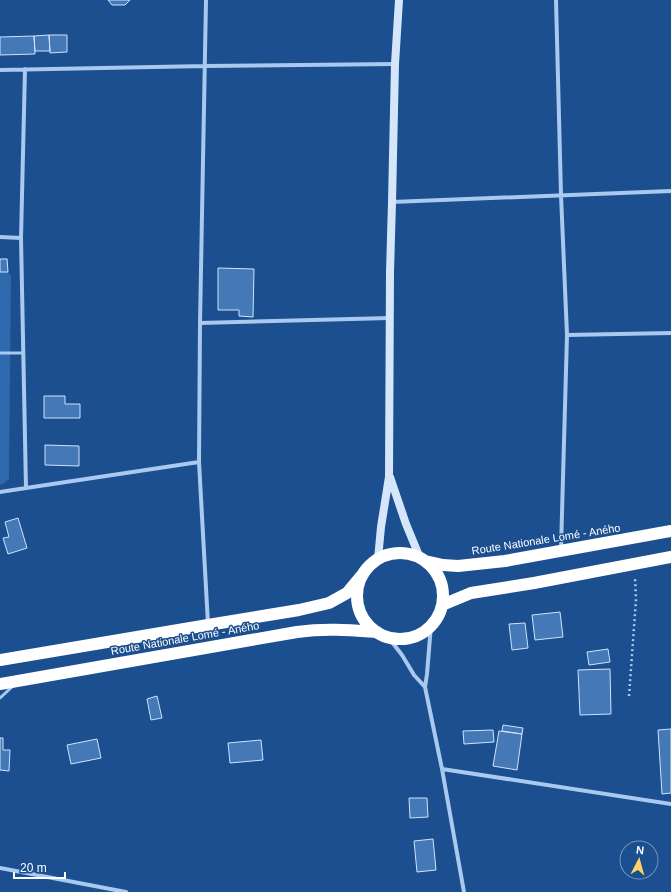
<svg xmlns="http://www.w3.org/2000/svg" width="671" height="892" viewBox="0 0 671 892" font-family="Arial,sans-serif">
<rect width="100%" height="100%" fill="#1b4f8f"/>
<path fill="#2e69ad" d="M8,258V272L11,275L9,479L3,484H0V259Z"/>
<path fill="#4478b7" stroke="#cfe3fa" d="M108,0H130L125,5H112Z
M49,35L50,51H35L34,36Z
M49,35H67V52L50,53Z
M34,36L35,54L0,55V37Z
M0,259H7L8,272H0Z
M218,268L254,269L253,317L239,316V310H218Z
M44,396H65V404H80V418H44Z
M45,445L79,446V466L45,465Z
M18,518L27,548L8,554L3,538L9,537L5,522Z
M560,612L563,637L535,640L532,615Z
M525,623L528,648L512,650L509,624Z
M608,649L610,662L589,665L587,652Z
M610,669L611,714L580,715L578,670Z
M157,696L162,718L151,720L147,699Z
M503,725L523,728L522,734L502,731Z
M671,729V793L662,794L658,730Z
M493,730L494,742L464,744L463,731Z
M499,731L522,734L517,770L493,766Z
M0,738H3V750H10L9,771L0,770Z
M97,739L101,758L71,764L67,745Z
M261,740L263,760L230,763L228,743Z
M409,798H427L428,817L410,818Z
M433,839L436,870L417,872L414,841Z"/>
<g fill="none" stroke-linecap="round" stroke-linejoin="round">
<path stroke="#a9c9ee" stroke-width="2.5" stroke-dasharray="2 3" stroke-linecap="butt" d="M629,696L636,600L635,577"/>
<path stroke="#a9c9ee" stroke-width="3" d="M0,353H23
M0,698L13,686"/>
<path stroke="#a9c9ee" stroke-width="4" d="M206,0L200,323L199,462L208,624
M556,0L561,195L567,335L561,549
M25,69L21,238L26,488
M0,70L205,66L395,64
M392,202L671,191
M0,237L21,238
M200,323L390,318
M567,335L671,333
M0,492L26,488L199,462
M431,625L427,674L425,687L442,769L464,892
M388,637L402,655L414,675L425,687
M442,769L671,804
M0,868L126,892"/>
<path stroke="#d6e6fa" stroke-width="8" d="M390,477L406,524L420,558
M378,559L381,527L389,477L390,272L392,202L395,64L399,0"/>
<path stroke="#fff" stroke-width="12" d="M357 596a43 43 0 1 1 86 0a43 43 0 1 1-86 0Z
M425,561L443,565L458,566L505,561L671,531
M442,605L471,593L534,583L671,557
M0,660L208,625L299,610L329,603L347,593L362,575
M0,684L297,632C325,628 349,630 377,632"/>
</g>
<g text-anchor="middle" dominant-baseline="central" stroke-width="3" stroke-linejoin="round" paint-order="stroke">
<g font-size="11" fill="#fff" stroke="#1b4f8f">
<text transform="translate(546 539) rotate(-9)">Route Nationale Lomé - Aného</text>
<text transform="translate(185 638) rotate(-10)">Route Nationale Lomé - Aného</text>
</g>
</g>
<g transform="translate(639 860) rotate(6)"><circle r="19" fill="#1b4f8f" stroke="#7695bc"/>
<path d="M0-3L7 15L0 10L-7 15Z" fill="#ffd166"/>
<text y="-6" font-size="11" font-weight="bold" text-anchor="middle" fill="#ffffff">N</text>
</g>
<path d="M14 872v6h51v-6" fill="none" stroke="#ffffff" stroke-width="2"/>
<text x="20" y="872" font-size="12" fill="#ffffff" stroke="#1b4f8f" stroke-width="3" paint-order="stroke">20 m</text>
</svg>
